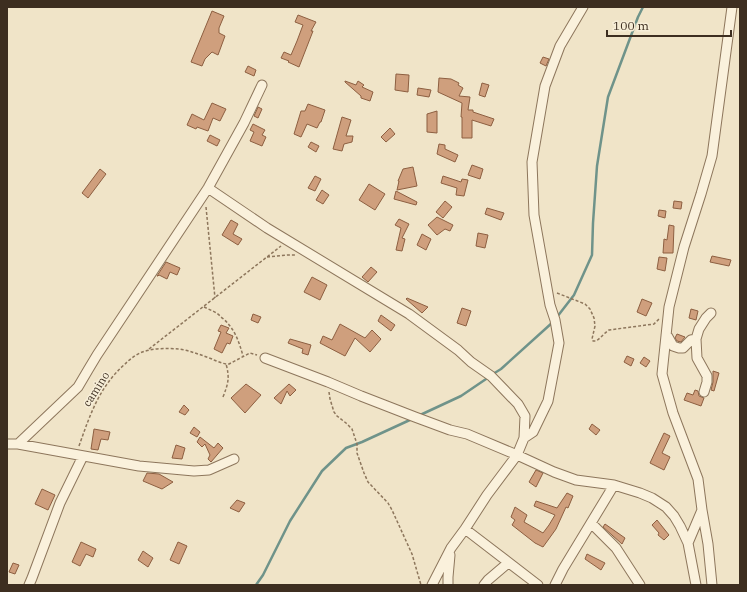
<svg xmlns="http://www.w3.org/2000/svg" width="747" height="592" viewBox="0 0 747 592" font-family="'IBM Plex Serif',serif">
<rect width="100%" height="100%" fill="#f0e4c8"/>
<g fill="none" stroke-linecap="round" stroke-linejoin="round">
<path stroke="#6f938a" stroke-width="2.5" d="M557,317L574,295L592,255L593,223L597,166L608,97L638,17L643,7
M493,374L501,369L553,322
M418,416L461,396L489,377
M256,585L263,575L290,521L322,471L346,448L362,442L412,419"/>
</g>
<path fill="#cf9f7d" stroke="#8d5f41" d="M212,11L224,16L219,28V33L225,36L218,55L212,52L205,59L202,66L191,62Z
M298,15L316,22L311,31H313L299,67L288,62L289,61L281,58L284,52L291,55L297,41L303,25L295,22Z
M543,57L549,59L546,66L540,63Z
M248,66L256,70L254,76L245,72Z
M396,74L409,75L408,92L395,90Z
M439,78L451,79L459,83L458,85L463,88L459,96L470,97L468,110H473V112L494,119L491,126L472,120V138H462V117H461L462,103L438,92Z
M345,81L356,85L358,81L364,85L362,87L373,92L370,101L361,98V96L345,82Z
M482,83L489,85L485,97L479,95Z
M418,88L431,90L429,97L417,95Z
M212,103L226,109L220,121L213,118L208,131L197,127L196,129L187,125L192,114L204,120Z
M308,104L325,110L321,122H320L317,128L307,124L301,137L294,134L301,111H305Z
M258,107L262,109L258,118L254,116Z
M437,111V133L427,132V114Z
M342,117L351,120L346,136H353L352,142L344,144L342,151L333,149Z
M253,124L265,130L262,135L266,137L262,146L250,141L254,132L250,130Z
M390,128L395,134L386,142L381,137Z
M210,135L220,140L217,146L207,141Z
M311,142L319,146L316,152L308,147Z
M439,144L445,145V149L458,155L455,162L437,154Z
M472,165L483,169L480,179L468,175Z
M413,167L417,186L397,190L399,181H398L403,169Z
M100,169L106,174L88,198L82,193Z
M315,176L321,179L315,191L308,188Z
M443,176L461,182L462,179L468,180L464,196L456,195L457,188L441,183Z
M369,184L385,194L375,210L359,200Z
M322,190L329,195L323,204L316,200Z
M396,191L417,202L416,205L394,199Z
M445,201L452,207L443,218L436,212Z
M674,201L682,202L681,209L673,208Z
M487,208L504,213L501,220L485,214Z
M659,210L666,211L665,218L658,216Z
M437,217L453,225L450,231L445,229L437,235L428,225Z
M399,219L409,224L402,238L405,239L402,251L396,250L401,228L395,225Z
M231,220L238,224L233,234L242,239L238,245L222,235Z
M669,225L674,226L673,253H663L664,239L667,240Z
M478,233L488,235L485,248L476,246Z
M422,234L431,239L426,250L417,245Z
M712,256L731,260L729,266L710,262Z
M659,257L667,258L665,271L657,269Z
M166,262L180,268L177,275L170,272L167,279L159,275L158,276H157Z
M371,267L377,272L368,282L362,277Z
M312,277L327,285L320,300L304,292Z
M407,298L428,307L422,313L406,299Z
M642,299L652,303L646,316L637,312Z
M462,308L471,311L466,326L457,323Z
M691,309L698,311L696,320L689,318Z
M253,314L261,317L258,323L251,320Z
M381,315L395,325L391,331L378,321Z
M340,324L365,338L372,330L381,339L370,352L355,338L345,356L320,343L323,336L332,340Z
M221,325L229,328L226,333L233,336L230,344L227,343L222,353L214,349L221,332L218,331Z
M677,334L685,337L681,342L677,341L675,338Z
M290,339L311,345L308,355L302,353L303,349L288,343Z
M627,356L634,359L631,366L624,362Z
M644,357L650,361L646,367L640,363Z
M713,371L719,373L714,391L711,390L713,382Z
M246,384L261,395L245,413L231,398Z
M289,384L296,390L290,396L287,391L281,404L274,398Z
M695,390L698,391L699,396L704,398L701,406L684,400L687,393L693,395Z
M184,405L189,410L185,415L179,412Z
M592,424L600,430L596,435L589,429Z
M194,427L200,432L197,437L190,433Z
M94,429L110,432L108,440L101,439L98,450L91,449Z
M664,433L670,436L662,453L670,457L664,470L650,463Z
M200,437L214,448L218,443L223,448L211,462L208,459L210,455L205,444L202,447L197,442Z
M176,445L185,448L182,459L172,458Z
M536,470L543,473L536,487L529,482Z
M147,473L159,474L173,482L162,489L143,481Z
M42,489L55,495L48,510L35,504Z
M567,493L573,496L568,508L566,507L556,529L543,547L535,543L512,525L515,520L511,517L515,507L527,515L524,522L543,533L549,525L555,515L534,506L536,501L557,508Z
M237,500L245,503L239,512L230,508Z
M657,520L669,535L664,540L658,535L659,533L652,525Z
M605,524L625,538L622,544L603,527Z
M81,542L96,549L93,557L86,554L80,566L72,562Z
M178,542L187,546L179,564L170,560Z
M143,551L153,558L148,567L138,560Z
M587,554L605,563L601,570L585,559Z
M13,563L19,565L15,574L9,572Z"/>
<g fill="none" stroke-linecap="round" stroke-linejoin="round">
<defs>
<path id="street" d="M208,188L267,228L409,314L458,350L471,362L491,376L518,404L525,416L524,438L517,455L487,495L465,529L451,548L432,585
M666,335L668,337L673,346L679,348H683L691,340L696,339
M265,358L328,382L361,396L415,417L450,430L467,434L517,455L554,472L576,480L614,485L640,493L652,498L666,507L674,516L680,526L688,543L696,585
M704,392L707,382V376L697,358L696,339L699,329L706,318L711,313
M524,438L533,432L548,401L559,343L555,320L550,305L534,215L532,162L545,86L560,46L583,7
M7,444H18L139,466L194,471L209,470L234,459
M18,444L78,387L88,370L97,355L208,188L244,123L262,85
M702,510L708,544L712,585
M591,523L616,548L640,585
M465,529L538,585
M688,543L702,510L698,479L673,413L662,374L669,307L684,247L701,194L712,156L732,7
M29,585L32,578L60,503L83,456
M448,585V577L450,555
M484,585L488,580L508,563
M555,585L563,569L614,485"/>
</defs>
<use href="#street" stroke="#8d765c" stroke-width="11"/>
<path stroke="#8d765c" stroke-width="1.5" stroke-dasharray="3 2" stroke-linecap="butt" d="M206,207L215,298
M267,257L287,255H295
M557,293L585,304L590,309L594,318L595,326L592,339L593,341H596C601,338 604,333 609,330L654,324L659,319
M204,307C210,310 217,312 221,317C234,327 239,341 243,356
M149,349L281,246
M329,392L330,399L334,412L337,416L346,423L352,429L357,444V453L364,473L368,482L388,503L392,510L412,554L421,585
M223,397C228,384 230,378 226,364
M79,446C90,415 99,387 125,364C129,360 134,356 140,353C151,348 167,348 179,349C191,351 201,355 212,359C216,361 221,363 226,364H229L250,353L257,355"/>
<use href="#street" stroke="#faf1dc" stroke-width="9"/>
</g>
<g text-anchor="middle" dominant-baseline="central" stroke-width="3" stroke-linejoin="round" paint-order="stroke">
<g font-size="11" fill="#3d2e20" stroke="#f7eed8">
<text transform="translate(96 389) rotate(-58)">camino</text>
</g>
</g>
<rect width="747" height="592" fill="none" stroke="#3d2e20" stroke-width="16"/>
<path d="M607 30v6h124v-6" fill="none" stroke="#3d2e20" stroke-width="2"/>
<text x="613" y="30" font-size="12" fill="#3d2e20" stroke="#f7eed8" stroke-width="3" paint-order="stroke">100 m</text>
</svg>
